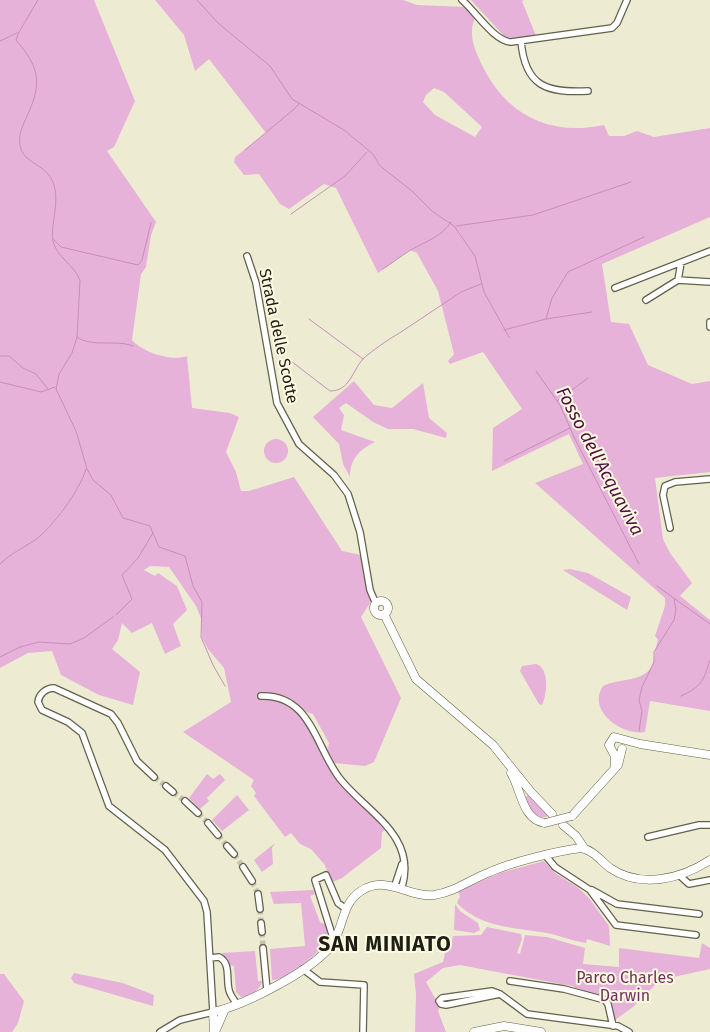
<svg xmlns="http://www.w3.org/2000/svg" width="710" height="1032" viewBox="0 0 710 1032" font-family="'Fira Sans',sans-serif">
<rect width="100%" height="100%" fill="#edecd2"/>
<path fill="#e6b2d9" fill-rule="evenodd" d="M0,0H94L135,101L114,147L107,151L156,222L151,235L146,267L141,274L132,340C142,352 172,362 187,356L192,408L230,413L239,417L226,452L236,472L241,491H249L294,477L342,551L361,555L372,600L361,617L401,698L374,762L365,766L334,763L342,777L391,826L382,832L381,848L342,878L333,882L324,864L311,849L300,844L291,833L285,837L254,796L256,793L251,786L254,780L183,732L231,702L224,668L208,649L202,638L201,618L196,606L169,567L150,566L144,570L155,576L158,573L177,586L187,610L173,624L181,646L165,654L152,623L132,633L122,623L118,640L112,649L140,672L133,705L99,695L61,675L52,651L28,653L0,668ZM306,712L313,714L329,743L328,749Z
M155,0H403L417,5L466,7L475,18C468,34 474,48 481,63C505,114 548,137 604,125L609,136H624L637,131L654,137L710,128V217L602,264L611,322L629,324L648,365L692,384L710,381V472L655,478L663,539L670,553L692,583L680,596L710,620V711L650,701L645,732C623,736 586,711 603,686C618,678 645,683 653,664C655,656 655,648 658,640L655,636L665,606V598L535,483L583,464L569,434L492,471L493,428L522,409L483,352L450,364L448,361L454,354L438,291L417,253L410,250L378,273L336,188L324,184L289,209L280,204L259,174L244,175L234,162L235,157L266,133L209,59L195,71L184,35ZM434,88L444,92L482,127L475,137L435,115L423,102L426,95Z
M471,0H524L522,1L536,36L511,38L504,36Z
M354,381L374,405L392,408L423,383L429,418L447,433L446,438L413,429H388L373,422L346,403L339,408L344,415L341,430L375,442C359,450 350,459 350,477L343,464L339,444L313,417Z
M264 451a12 12 0 1 1 24 0a12 12 0 1 1-24 0Z
M570,569L588,573L631,597L627,610L563,570Z
M536,664C550,668 547,695 542,705L539,704L520,671L522,666Z
M207,774L213,779L220,774L225,780L207,798L209,801L200,809L189,798Z
M237,795L249,810L222,831L212,820Z
M528,795L549,816L541,818L531,812L525,798Z
M275,843L272,848L273,864L262,872L254,860Z
M544,861L555,873L577,887L589,898L609,926L610,946L587,939L586,943C574,941 563,937 552,934C518,927 483,930 457,903L460,896L458,891L500,873Z
M313,890L315,894L310,896L320,922L326,925L328,941C320,952 286,981 272,980L270,949L305,946L301,903L274,904L270,892Z
M455,904L460,911L478,923L480,930L474,933L454,930Z
M487,927L521,934L522,939L517,953L520,954L525,935L547,937L585,948L583,964L619,967V948L699,958L702,943L710,948V969L660,980L633,1007L615,1020C613,1014 614,1005 610,1000C609,998 579,990 572,986L460,965L443,968L426,982L440,1007L438,1011L446,1032H415L416,994L414,974L443,962L446,949H450L453,936L481,935Z
M255,951L258,981H262C261,990 249,996 241,997L236,992L234,966L228,965L222,953Z
M74,973L123,983L154,995L153,1006L74,983L71,978Z
M0,974H4L24,1001L18,1023L12,1032H0Z"/>
<g fill="none" stroke-linecap="round" stroke-linejoin="round">
<path stroke="#c68eb8" stroke-width="1" d="M38,0L19,32L16,40C39,67 43,82 27,116C23,125 18,135 20,145C22,161 39,163 48,174C64,193 50,220 53,241C56,257 76,266 80,281L77,337L72,353L59,374L56,389L76,431L87,469L93,480L111,495L123,518L150,526L159,547L185,556L193,586L202,602L201,637L213,665L225,686
M197,0L218,23L270,66L292,99L344,130L373,154L380,166L412,191L432,211L454,226L475,256L484,292L509,337
M0,41L17,33
M245,150L293,110L299,104
M291,214L345,176L367,152
M456,226L533,215L631,182
M53,239L61,247L138,265L142,260L151,223
M383,269C392,263 400,257 409,251C424,242 442,237 451,222
M309,319L363,359
M546,319L552,298L568,272L644,237
M504,330L546,319L592,312
M77,337C92,348 116,339 133,346
M0,356H9L23,368L36,374L48,389
M287,358L330,391C350,391 352,371 363,359C369,353 390,338 398,334L461,292L481,284
M536,371L560,405L575,439L639,564
M0,382L41,392L55,387
M557,401L588,378
M504,461L570,428
M0,564C10,554 23,548 35,540C53,527 80,490 86,469
M657,586L710,624
M116,615L132,599L122,575L138,558L153,533
M0,657L20,647L39,642L70,644L84,638L113,617
M681,696C702,686 703,682 710,660
M639,731L642,711L639,700L642,687L654,662V652L674,620L676,610L674,599"/>
<path stroke="#c4c3ac" stroke-width="5.5" stroke-dasharray="5.5 3" stroke-linecap="butt" d="M154,777L166,786
M173,792L185,801
M198,813L208,823
M218,835L227,846
M234,854L243,867
M252,881L258,894
M260,909L261,923
M262,932L263,948"/>
<defs>
<path id="street" d="M462,0C475,11 494,41 511,42L612,28L617,23L627,0
M521,41C525,87 547,93 588,91
M247,256L256,283L277,403L299,444L334,475L348,494L360,532L370,590L376,604
M678,280L681,263
M615,288L710,251
M646,300L678,280L710,282
M710,322V327
M670,528L663,495L665,486L675,482L710,479
M261,696C312,694 316,750 341,780C368,813 417,836 402,887
M154,777L137,761L118,723L111,714L54,688C46,688 39,694 38,702L42,710L68,722L82,733L109,806L165,850L204,901L207,912L213,1012L180,1020L160,1032
M166,786L173,792
M185,801L198,813
M208,823L218,835
M648,837L699,825H710
M227,846L234,854
M546,856L555,867L590,890L616,925L696,935
M243,867L252,881
M679,875L689,884L710,880
M395,885L402,864
M592,890L617,904L699,914
M258,894L260,909
M261,923L262,932
M334,941L315,880L326,875L338,903L346,909
M263,948L267,990
M210,958L219,957C231,963 226,979 229,990C230,995 234,1000 237,1004
M303,969L320,982L364,985L363,1032
M510,981L564,989L605,1000L608,1004L613,1026
M492,991L500,994L446,1005L441,1004L439,1001L442,998Z
M500,994L527,1014L618,1026L629,1032"/>
<path id="secondary" d="M374 608a7 7 0 1 1 14 0a7 7 0 1 1-14 0Z
M384,614L416,679L493,745L531,792L552,814
M615,767V756L609,745L614,737L640,744L710,755
M511,773C521,789 522,820 545,823
M572,816L618,765L622,749
M563,825L576,836L584,848
M214,1032L213,1012C243,1006 316,969 333,943C344,925 342,903 361,891C387,874 408,898 434,895C455,892 471,879 490,872C512,862 557,851 581,848C593,850 601,861 610,868C641,889 681,879 710,860
M215,1032L225,1009
M474,1032L504,1026L541,1032"/>
</defs>
<use href="#street" stroke="#62614b" stroke-width="8"/>
<use href="#secondary" stroke="#62614b" stroke-width="9"/>
<use href="#street" stroke="#fff" stroke-width="5.5"/>
<use href="#secondary" stroke="#fff" stroke-width="8"/>
<defs>
<path id="secondary-bridge" d="M545,823L572,816"/>
</defs>
<use href="#secondary-bridge" stroke="#62614b" stroke-width="9" stroke-linecap="butt"/>
<use href="#secondary-bridge" stroke="#fff" stroke-width="8"/>
</g>
<g text-anchor="middle" dominant-baseline="central" stroke-width="4" stroke-linejoin="round" paint-order="stroke">
<g font-size="16" fill="#1e1e15" stroke="#fbf9df">
<text transform="translate(279 336) rotate(78)">Strada delle Scotte</text>
</g>
<g font-size="16" fill="#712e63" stroke="#fbf9df">
<text x="625" y="977">Parco Charles<tspan x="625" dy="18">Darwin</tspan></text>
</g>
<g font-size="18" font-style="italic" fill="#510f46" stroke="#fbf9df">
<text transform="translate(600 461) rotate(62)">Fosso dell'Acquaviva</text>
</g>
<g font-size="21" font-weight="bold" letter-spacing="1" fill="#1e1e15" stroke="#fbf9df">
<text x="385" y="944">SAN MINIATO</text>
</g>
</g>
</svg>
